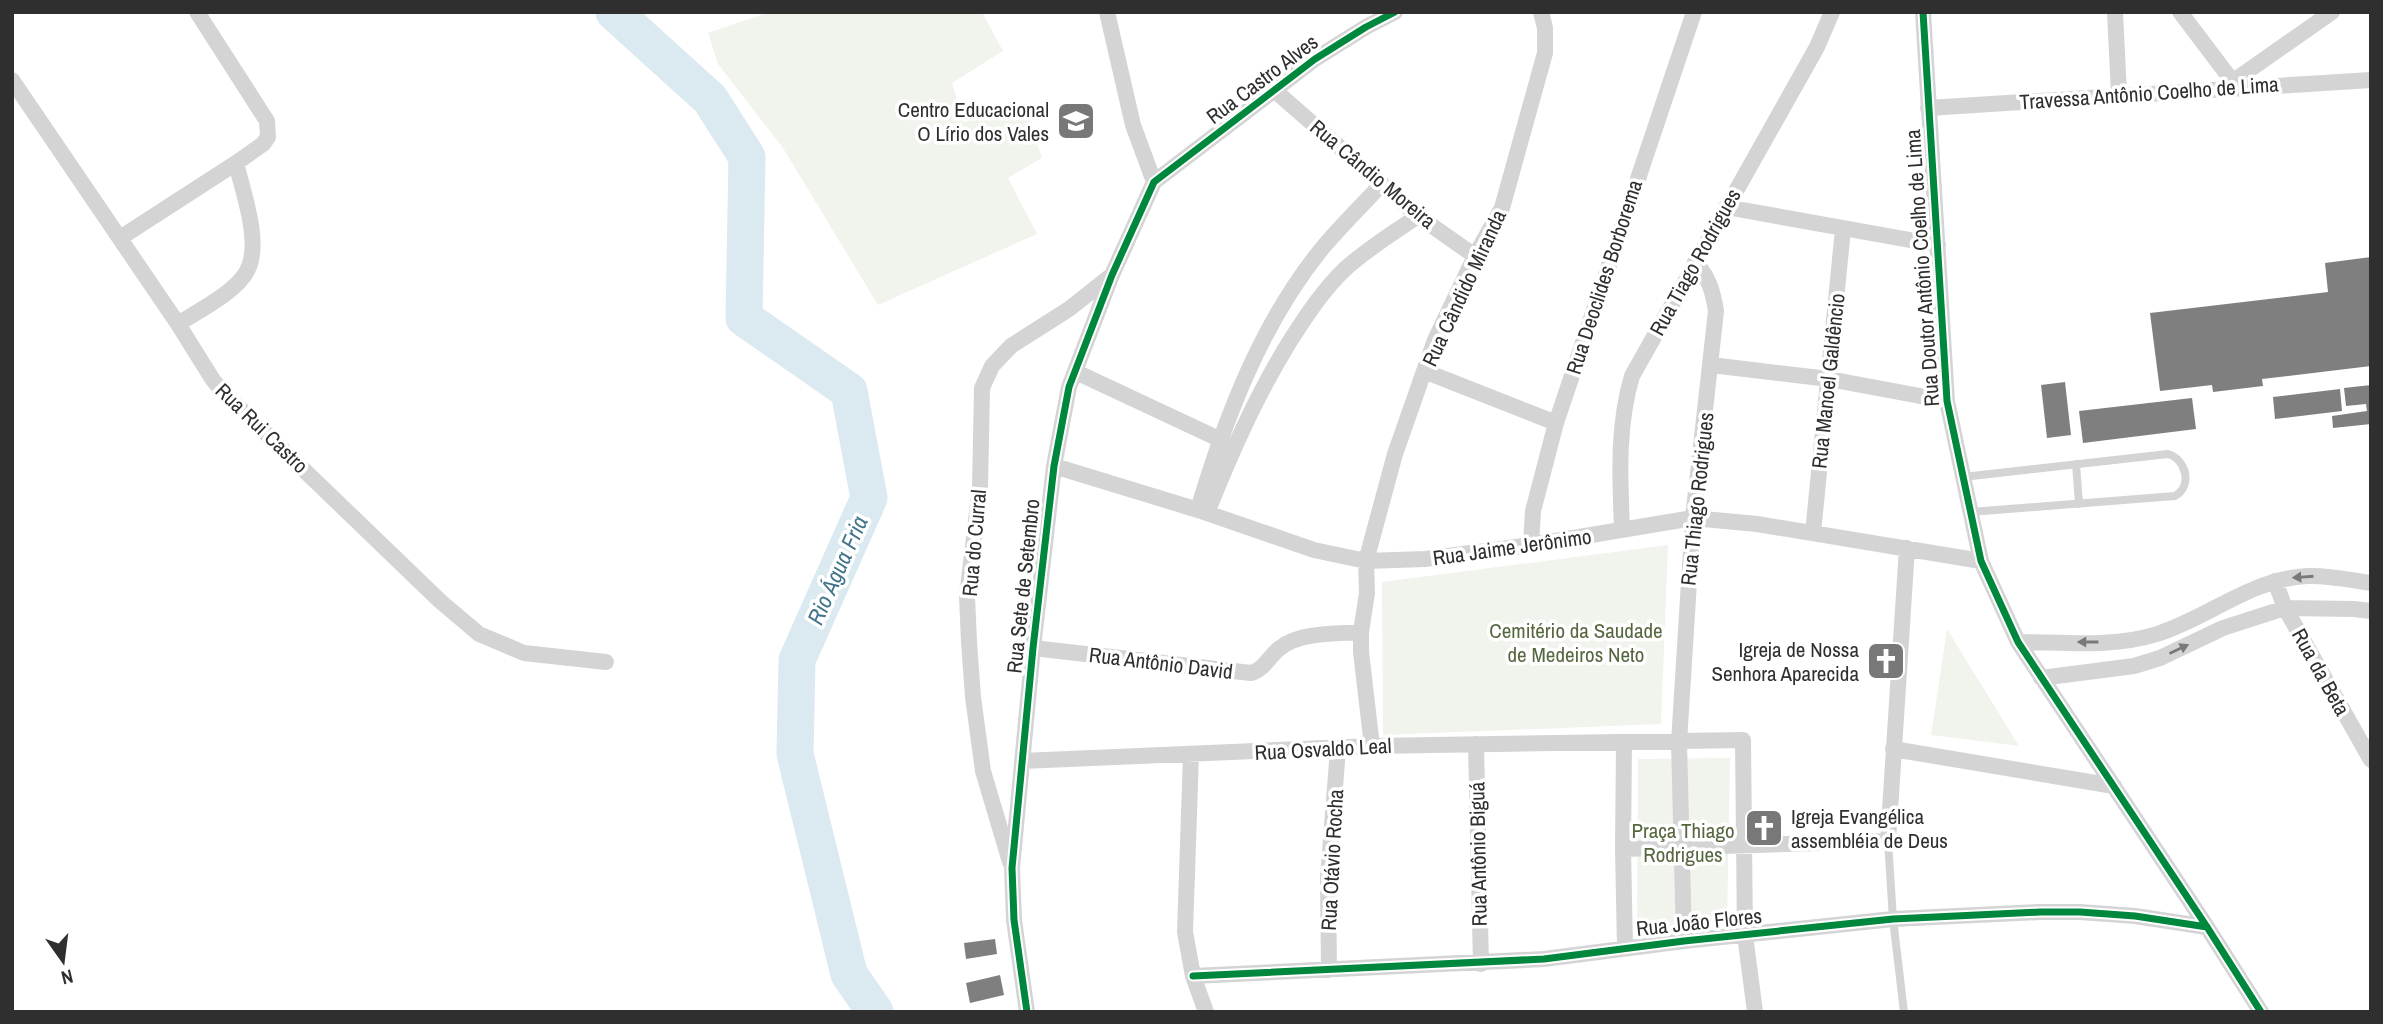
<svg xmlns="http://www.w3.org/2000/svg" width="2383" height="1024" viewBox="0 0 2383 1024" font-family="'Archivo Narrow',sans-serif">
<rect width="100%" height="100%" fill="#fff"/>
<path fill="#f1f4ed" d="M770,12H982L1003,51L952,83L964,122L1026,106L1042,158L1008,178L1037,234L878,305L783,148L718,64L708,33Z
M1668,545L1661,724L1383,735L1382,582Z
M1947,629L2019,746L1931,735Z
M1730,758L1727,924L1637,932L1638,759Z"/>
<g fill="none" stroke-linecap="round" stroke-linejoin="round">
<path stroke="#dbe9f0" stroke-width="37" d="M614,12L710,99L747,157L744,318L849,391L869,498L797,660L795,754L849,974L875,1012"/>
</g>
<path fill="#7f7f7f" d="M2371,257V366L2262,379L2263,386L2213,392L2212,385L2160,391L2150,313L2328,292L2325,263Z
M2065,382L2071,435L2047,438L2041,385Z
M2371,385V424L2333,428L2332,416L2367,411L2366,404L2346,406L2344,388Z
M2340,389L2342,411L2275,419L2273,397Z
M2192,398L2196,429L2083,443L2079,411Z
M995,939L997,954L966,959L964,943Z
M1000,975L1004,995L970,1003L966,983Z"/>
<g fill="none" stroke-linecap="round" stroke-linejoin="round">
<path stroke="#d4d4d4" stroke-width="8" d="M2076,464L2079,504
M1963,477L2168,454C2186,459 2193,486 2175,496L1970,512
M1888,841L1893,919L1904,1012"/>
<path stroke="#d4d4d4" stroke-width="16" d="M1107,12L1133,125L1154,182
M1923,12L1947,401L1981,561L2018,642L2207,927L2261,1012
M2115,12L2119,94
M2180,12L2233,82
M12,80L178,324L213,380L223,392L440,601L479,634L524,653L606,662
M2225,87L2332,12
M1273,89L1418,216L1475,256
M1928,108L2371,80
M1726,207L1938,245
M120,238L236,163L263,144L268,137L267,121L197,12
M178,324C198,311 236,292 247,271C262,244 243,192 236,163
M1711,365L1829,379L1947,401
M1424,371L1556,423
M1076,372L1219,439
M1054,466L1198,510L1314,550L1366,561L1425,559L1531,545L1693,518L1757,524L1981,561
M1198,510C1225,418 1262,321 1324,246C1342,225 1363,204 1382,184
M1207,513C1231,453 1256,396 1290,341C1306,316 1323,290 1345,269C1367,249 1393,233 1418,216
M1622,530C1620,478 1617,426 1632,376L1817,47L1832,12
M1813,533L1843,229
M1531,545L1533,511L1556,423L1694,12
M2275,581L2285,608L2371,760
M2018,642C2062,642 2113,648 2157,634C2208,618 2251,579 2307,576C2328,575 2350,580 2371,583
M1033,648L1251,673C1265,669 1269,656 1280,648C1300,632 1336,634 1361,632
M2041,678L2134,666L2160,658L2223,628L2285,608L2354,609L2371,611
M1624,743L1623,849L1625,948
M1476,744L1481,964
M1372,746L1361,652V632L1367,593L1366,561L1395,454L1435,340L1475,256L1502,208L1545,53V28L1541,12
M1893,749L2114,786
M1191,755L1185,932L1193,976L1206,1012
M1022,761L1372,746L1743,740L1745,935L1755,1012
M1623,849L1888,841L1907,548
M1010,862L983,771L973,697L969,642L967,596L980,487L982,388L992,366L1011,346L1069,309L1112,275
M1684,941L1679,742L1693,518L1716,311C1713,292 1709,277 1695,262
M1329,970L1328,877L1338,749
M1193,976L1544,959L1684,941L1893,919L2040,912H2080L2135,916L2207,927
M1027,1012L1014,920L1012,868L1033,648L1054,466L1069,387L1112,275L1154,182L1315,59L1366,27L1395,12"/>
<defs>
<path id="cycleway" d="M1923,12L1947,401L1981,561L2018,642L2207,927L2261,1012
M1193,976L1544,959L1684,941L1893,919L2040,912H2080L2135,916L2207,927
M1027,1012L1014,920L1012,868L1033,648L1054,466L1069,387L1112,275L1154,182L1315,59L1366,27L1395,12"/>
</defs>
<use href="#cycleway" stroke="#fff" stroke-width="11"/>
<use href="#cycleway" stroke="#00873e" stroke-width="7"/>
</g>
<defs><path id="oneway-solid" d="M-6-.8H1V-3.2L6.5 0L1 3.2V.8H-6Z" transform="scale(1.75)"/></defs>
<g fill="#797979">
<use href="#oneway-solid" transform="translate(2303 577) rotate(176)"/>
<use href="#oneway-solid" transform="translate(2088 642) rotate(180)"/>
<use href="#oneway-solid" transform="translate(2179 649) rotate(-25)"/>
</g>
<defs>
<symbol id="school-square" viewBox="-11 -11 22 22"><rect x="-9" y="-9" width="18" height="18" rx="4" fill="#787878" stroke="#fff"/><path d="M0-5L7-2L0 1L-7-2ZM-4 1L0 2.5L4 1V4Q0 6-4 4Z" fill="#fff"/></symbol>
<symbol id="church-square" viewBox="-11 -11 22 22"><rect x="-9" y="-9" width="18" height="18" rx="4" fill="#787878" stroke="#fff"/><path d="M-1.2-6h2.4v3.5h3.3v2.4h-3.3V6h-2.4V-.1h-3.3v-2.4h3.3Z" fill="#fff"/></symbol>
</defs>
<g fill-rule="evenodd">
<use href="#school-square" x="1054" y="99" width="44" height="44"/>
<use href="#church-square" x="1864" y="639" width="44" height="44"/>
<use href="#church-square" x="1742" y="806" width="44" height="44"/>
</g>
<g text-anchor="middle" dominant-baseline="central" stroke-width="7" stroke-linejoin="round" paint-order="stroke">
<g font-size="21" fill="#2f2f2f" stroke="#fff">
<text transform="translate(1262 79) rotate(-37)">Rua Castro Alves</text>
<text transform="translate(2149 93) rotate(-4)">Travessa Antônio Coelho de Lima</text>
<text transform="translate(1373 174) rotate(40)">Rua Cândio Moreira</text>
<text transform="translate(1695 262) rotate(-61)">Rua Tiago Rodrigues</text>
<text transform="translate(1922 268) rotate(-94)">Rua Doutor Antônio Coelho de Lima</text>
<text transform="translate(1604 277) rotate(-72)">Rua Deoclides Borborema</text>
<text transform="translate(1464 288) rotate(-65)">Rua Cândido Miranda</text>
<text transform="translate(1828 381) rotate(-84)">Rua Manoel Galdêncio</text>
<text transform="translate(262 428) rotate(44)">Rua Rui Castro</text>
<text transform="translate(1697 499) rotate(-84)">Rua Thiago Rodrigues</text>
<text transform="translate(974 543) rotate(-85)">Rua do Curral</text>
<text transform="translate(1512 547) rotate(-8)">Rua Jaime Jerônimo</text>
<text transform="translate(1023 586) rotate(-84)">Rua Sete de Setembro</text>
<text transform="translate(1161 663) rotate(7)">Rua Antônio David</text>
<text transform="translate(2321 672) rotate(61)">Rua da Beta</text>
<text transform="translate(1323 749) rotate(-3)">Rua Osvaldo Leal</text>
<text transform="translate(1478 854) rotate(-91)">Rua Antônio Biguá</text>
<text transform="translate(1332 860) rotate(-87)">Rua Otávio Rocha</text>
<text transform="translate(1699 922) rotate(-6)">Rua João Flores</text>
</g>
<g font-size="21" fill="#2f2f2f" stroke="#fff" text-anchor="end">
<text x="1049" y="109">Centro Educacional<tspan x="1049" dy="24">O Lírio dos Vales</tspan></text>
<text x="1859" y="649">Igreja de Nossa<tspan x="1859" dy="24">Senhora Aparecida</tspan></text>
<text x="1791" y="816" text-anchor="start">Igreja Evangélica<tspan x="1791" dy="24">assembléia de Deus</tspan></text>
</g>
<g font-size="21" fill="#55673f" stroke="#fff">
<text x="1576" y="630">Cemitério da Saudade<tspan x="1576" dy="24">de Medeiros Neto</tspan></text>
<text x="1683" y="830">Praça Thiago<tspan x="1683" dy="24">Rodrigues</tspan></text>
</g>
<g font-size="23" font-style="italic" fill="#43748b" stroke="#fff">
<text transform="translate(837 570) rotate(-66)">Rio Água Fria</text>
</g>
</g>
<rect width="2383" height="1024" fill="none" stroke="#2f2f2f" stroke-width="28"/>
<g transform="translate(63 961) rotate(166)" stroke="#ffffff" stroke-width="5" paint-order="stroke">
<path d="M0-5L12 26L0 18L-12 26Z" fill="#2f2f2f"/>
<text y="-10" font-size="19" font-weight="bold" text-anchor="middle" fill="#2f2f2f">N</text>
</g>
</svg>
